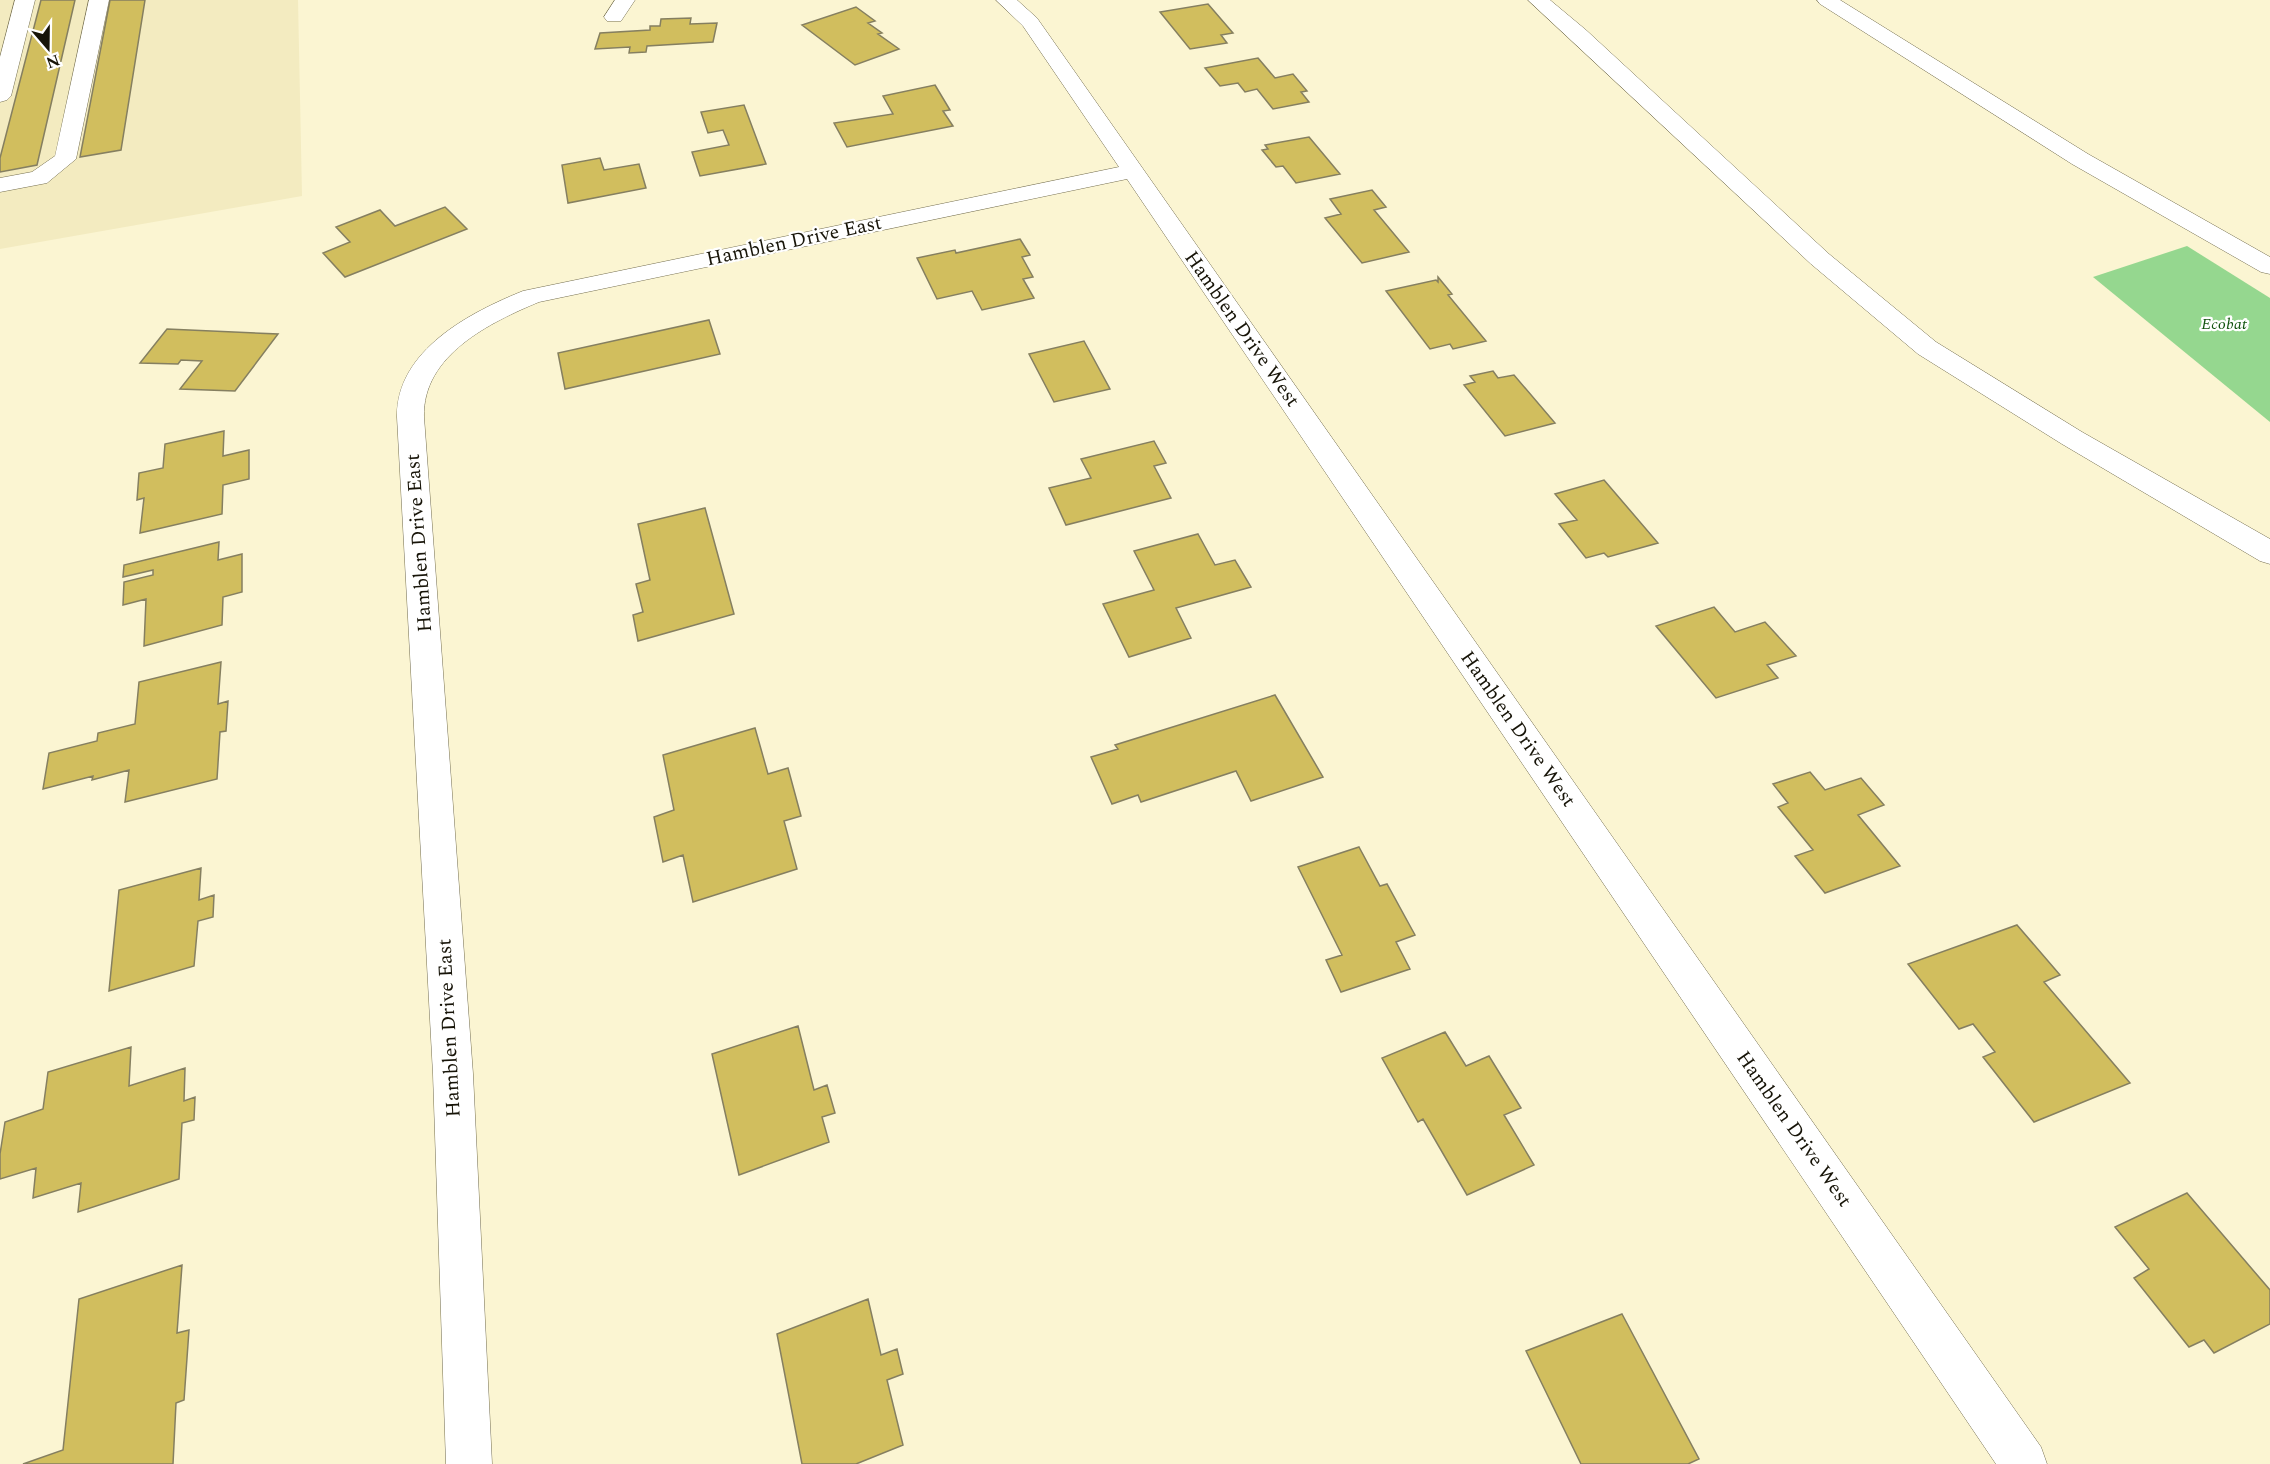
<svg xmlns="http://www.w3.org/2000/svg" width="2270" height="1464" viewBox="0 0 2270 1464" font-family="Spectral,serif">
<rect width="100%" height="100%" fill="#fbf5d2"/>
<path fill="#f3ebc0" d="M0,0H298L302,196L0,249Z"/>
<path fill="#95d78f" d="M2187,246L2270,298V422L2093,277Z"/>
<path fill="#d1be5e" stroke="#857f60" stroke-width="1.5" d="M41,0H75L37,165L0,172V158Z
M110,0H145L121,150L80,157Z
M1208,4L1233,33L1221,35L1227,43L1190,49L1160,12Z
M856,7L875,21L868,23L882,33L878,34L899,49L855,65L802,25Z
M691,18L690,24L717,23L713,42L647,46L646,52L629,53L630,47L595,49L600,33L650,30V26H660L661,19Z
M1258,58L1275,78L1293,74L1307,91L1301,92L1309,102L1273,109L1257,89L1245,92L1238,83L1220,86L1205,68Z
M935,85L950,110L943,111L953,126L847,147L834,123L893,114L883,96Z
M744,105L766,164L700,176L692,152L729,145L723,130L708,133L701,112Z
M1309,137L1340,174L1296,183L1283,166L1276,167L1262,150L1268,149L1265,145Z
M600,158L604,170L639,164L646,188L568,203L562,165Z
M1372,190L1386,207L1374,210L1409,252L1362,263L1325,218L1341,214L1330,199Z
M445,207L467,229L345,277L323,253L350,242L336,227L380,210L395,226Z
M1020,239L1030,255L1022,257L1033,277L1023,279L1034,298L982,310L972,291L937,299L917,258L955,250L956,253Z
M1438,277L1452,294L1448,295L1486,341L1453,349L1450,344L1430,349L1386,291L1436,280L1438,282Z
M709,320L720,354L565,389L558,353Z
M167,329L278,334L235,391L180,389L202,361L181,360L178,364L140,363Z
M1084,341L1110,389L1054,402L1029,354Z
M1493,371L1498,378L1514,375L1555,423L1505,436L1464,385L1475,382L1470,376Z
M224,431L223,456L249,450V479L223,485L222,514L140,533L144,498L137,500L139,473L163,468L165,444Z
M1154,441L1166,463L1154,466L1171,498L1066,525L1049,488L1091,478L1081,459Z
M1604,480L1658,543L1608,557L1604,553L1586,558L1559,524L1577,520L1555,494Z
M705,508L734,614L638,641L633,615L643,612L636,584L650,580L638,524Z
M1198,534L1215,565L1235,560L1251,587L1176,608L1191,638L1129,657L1103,604L1154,590L1134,551Z
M219,542L218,560L242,554V592L223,597L222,625L144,646L146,599L123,605L124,582L153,575V570L123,577L124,565Z
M1714,607L1735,632L1765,622L1796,656L1767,665L1778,678L1716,698L1656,626Z
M221,662L218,704L228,701L226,731L220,732L217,779L125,802L129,770L92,780L93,776L43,789L49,753L97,741L98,733L135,724L139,682Z
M1275,695L1323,777L1251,801L1236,771L1141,802L1138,795L1112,804L1091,757L1118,749L1115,745Z
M755,728L768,774L788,768L801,816L784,821L797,869L693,902L683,855L663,862L654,817L674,810L663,755Z
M1810,772L1825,790L1861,778L1884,805L1858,815L1900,866L1825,893L1795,856L1813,850L1778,807L1788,803L1773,784Z
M1359,847L1380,886L1387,884L1415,935L1396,942L1410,969L1341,992L1326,960L1342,955L1298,867Z
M201,868L199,900L214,895L213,917L198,921L194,966L109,991L119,890Z
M2017,925L2060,975L2044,982L2130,1083L2034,1122L1983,1057L1995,1052L1973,1024L1959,1029L1908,964Z
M798,1026L814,1090L827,1085L835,1113L822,1117L829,1142L739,1175L712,1054Z
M1445,1032L1466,1066L1489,1056L1521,1108L1504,1115L1534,1165L1467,1195L1423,1119L1418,1122L1382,1058Z
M131,1047L129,1086L185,1068L184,1101L195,1097L194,1120L182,1123L179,1179L78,1212L81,1183L33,1198L36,1168L0,1179V1154L5,1122L43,1109L48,1072Z
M2187,1193L2270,1290V1324L2214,1353L2204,1340L2189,1347L2134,1278L2149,1269L2115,1227Z
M182,1265L177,1333L189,1330L184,1400L176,1403L173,1464H23L63,1450L79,1299Z
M868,1299L881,1355L897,1349L903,1374L887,1380L903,1445L856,1464H802L777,1334Z
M1622,1314L1699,1459L1688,1464H1581L1526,1351Z"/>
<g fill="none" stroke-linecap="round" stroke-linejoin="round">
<defs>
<path id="minor" d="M15,0H35L11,96L7,100L0,102V57Z
M89,0H109L76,159L47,183L0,192V178L32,172L55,156Z
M615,0H635L621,21H607L604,17Z
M996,0H1017L1037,18L2041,1447L2047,1464H1996L1127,179L539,302C491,322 422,355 424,417L473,1074L492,1464H446L433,1074L397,417C396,350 471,312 523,291L1119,167L1023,26Z
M1528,0H1550L1586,30L1829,254L1936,342L2082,432L2270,539V564L2260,561L2062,444L1918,354L1811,264Z
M1817,0H1840L2088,154L2270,257V274L2261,272L2072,164L1820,4Z"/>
</defs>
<use href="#minor" stroke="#746e50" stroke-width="1"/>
<use href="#minor" fill="#fff" fill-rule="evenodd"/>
</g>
<g text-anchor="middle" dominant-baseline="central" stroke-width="4.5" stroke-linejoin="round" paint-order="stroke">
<g font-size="16" font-style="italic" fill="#10530d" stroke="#fff">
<text x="2224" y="324">Ecobat</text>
</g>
<g font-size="20" fill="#171408" stroke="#fff">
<text transform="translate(794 241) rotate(-12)">Hamblen Drive East</text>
<text transform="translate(1242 329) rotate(55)">Hamblen Drive West</text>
<text transform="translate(419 543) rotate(-94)">Hamblen Drive East</text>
<text transform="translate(1518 729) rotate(55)">Hamblen Drive West</text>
<text transform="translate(449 1028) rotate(-93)">Hamblen Drive East</text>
<text transform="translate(1794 1129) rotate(55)">Hamblen Drive West</text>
</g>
</g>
<g transform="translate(48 48) rotate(160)" stroke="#ffffff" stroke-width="4.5" paint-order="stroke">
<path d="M0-4.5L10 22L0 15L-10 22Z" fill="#171408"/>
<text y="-9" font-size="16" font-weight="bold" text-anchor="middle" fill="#171408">N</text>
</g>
</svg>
